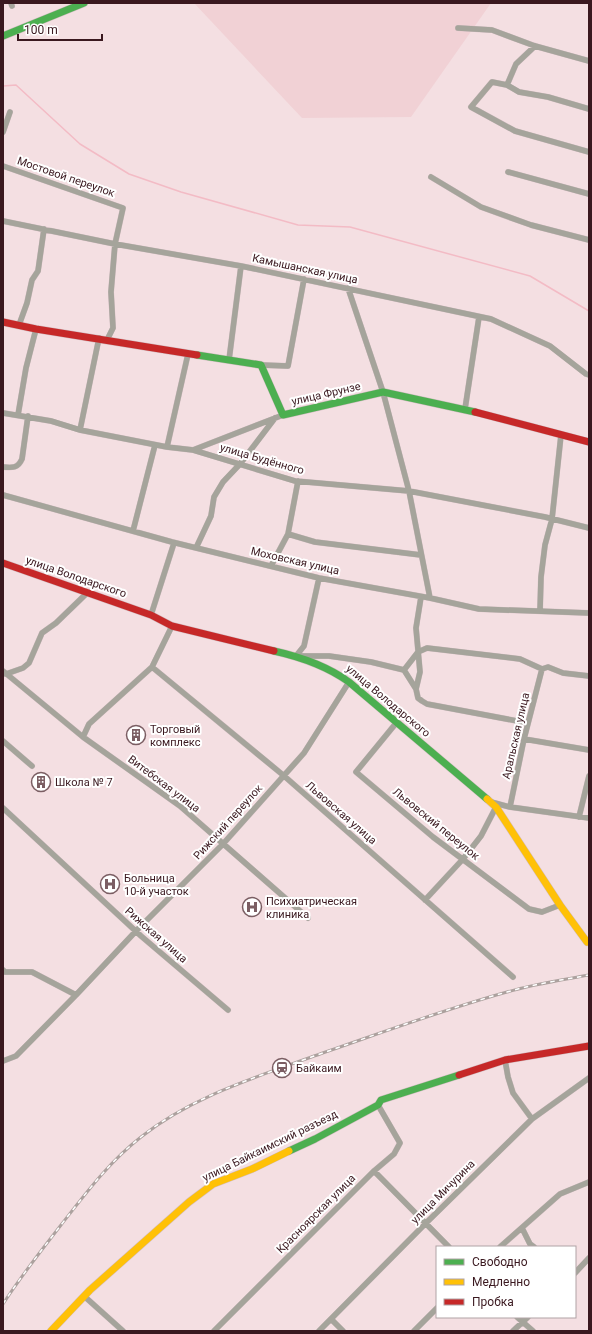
<svg xmlns="http://www.w3.org/2000/svg" width="592" height="1334" viewBox="0 0 592 1334" font-family="Roboto,sans-serif">
<rect width="100%" height="100%" fill="#f4dfe2"/>
<path fill="#f1d1d5" d="M194,3H491L411,117L302,118Z"/>
<g fill="none" stroke-linecap="round" stroke-linejoin="round">
<path stroke="#f3bbc5" stroke-width="1.5" d="M3,86L16,85L80,144L129,174L181,192L298,225L350,227L530,276L589,311"/>
<defs>
<path id="street" d="M11,3L12,6
M458,28L492,30L535,46L589,61
M507,85L516,64L535,46
M589,109L548,97L519,92L507,85L492,82L471,107L515,131L589,152
M3,132L10,112
M3,166L123,208L115,244L111,292L113,328L107,340
M508,172L589,194
M431,177L481,207L531,225L589,240
M3,221L115,244L241,266L491,319L550,346L586,374L589,375
M348,288L383,392L409,491L430,598
M19,325L27,303L32,280L38,271L44,229
M229,360L241,266
M261,365L288,366L304,279
M465,409L479,317
M3,413L51,421L80,430L167,447L193,450L295,481L409,491L545,517L589,528
M18,415L26,368L36,329
M80,430L99,338
M167,447L188,354
M193,450L283,415
M3,467C13,468 18,468 22,459L28,416
M3,495L172,542L319,578L430,598L479,609L589,613
M133,531L155,445
M288,534L315,542L421,555
M196,548L211,516L214,497L223,482L240,464L275,418
M271,566L288,534L298,481
M540,611L541,577L545,545L552,519L561,435
M151,615L174,543
M296,656L304,646L319,578
M297,656H329L371,662L404,670L418,652L427,648L520,659L542,669L548,667L563,673L589,676
M152,667L283,775L513,977
M404,670L416,689L418,698L422,701L427,704L528,723
M3,671L83,737L180,806L308,918
M6,674L23,668L29,663L42,633L56,623L87,593
M416,689L420,672L416,628L421,597
M397,722L356,772L433,837L529,909L542,912L560,905
M83,737L89,724L152,667L172,626
M524,739L589,750
M3,741L32,766
M491,802L510,807L589,818
M510,807L524,739L542,669
M3,808L141,936L228,1010
M579,817L589,776
M425,900L463,859L481,836L496,807
M3,970L5,972H32L76,995
M505,1060L508,1077L513,1093L532,1119
M3,1061L16,1056L76,995L136,931L223,844L304,753L349,682
M374,1171L449,1247
M522,1228L530,1244L534,1247
M500,1247L560,1194L589,1182
M575,1273L589,1258
M84,1296L123,1331
M517,1317L533,1331
M331,1319L343,1331
M214,1331L374,1171L394,1154L400,1143L378,1105
M319,1331L426,1223L532,1119L589,1078
M414,1331L437,1308
M513,1331L528,1317"/>
<path id="fast" d="M3,36L84,3
M197,355L261,365L283,415L383,392L475,412
M274,651C301,657 327,666 349,682L487,799
M289,1151L315,1139L378,1105L381,1100L459,1075"/>
<path id="slow" d="M487,799L496,807L560,905L587,942
M51,1331L90,1290L189,1202L213,1184L252,1169L289,1151"/>
<path id="jam" d="M3,322L36,329L197,355
M475,412L589,442
M3,563L151,615L172,626L274,651
M459,1075L505,1060L589,1046"/>
</defs>
<use href="#street" stroke="#d1bdc1" stroke-width="6"/>
<use href="#fast" stroke="#d1bdc1" stroke-width="8"/>
<use href="#slow" stroke="#d1bdc1" stroke-width="8"/>
<use href="#jam" stroke="#d1bdc1" stroke-width="8"/>
<use href="#street" stroke="#a5a49b" stroke-width="5.5"/>
<use href="#fast" stroke="#4caf50" stroke-width="7"/>
<use href="#slow" stroke="#ffc107" stroke-width="7"/>
<use href="#jam" stroke="#c62828" stroke-width="7"/>
<defs>
<path id="rail" d="M3,1304C21,1276 41,1251 61,1225C86,1193 109,1162 141,1137C191,1097 254,1078 314,1056C378,1034 442,1010 507,992C534,984 562,980 589,975"/>
</defs>
<use href="#rail" stroke="#aca19e" stroke-width="3"/>
<use href="#rail" stroke="#fff" stroke-width="1.5" stroke-dasharray="4.5" stroke-linecap="butt"/>
</g>
<defs>
<symbol id="building-ring" viewBox="-11 -11 22 22"><circle r="9.5" fill="#fff" stroke="#7b5e63" stroke-width="1.5"/><path d="M-4-6H4V6H1V3H-1V6H-4ZM-2.5-4.3h1.7v1.8h-1.7ZM.8-4.3h1.7v1.8H.8ZM-2.5-1h1.7V.8h-1.7ZM.8-1h1.7V.8H.8Z" fill="#7b5e63"/></symbol>
<symbol id="hospital-ring" viewBox="-11 -11 22 22"><circle r="9.5" fill="#fff" stroke="#7b5e63" stroke-width="1.5"/><path d="M-5-5h3v3.5h4V-5h3V5h-3V1.5h-4V5h-3Z" fill="#7b5e63"/></symbol>
<symbol id="station-ring" viewBox="-11 -11 22 22"><circle r="9.5" fill="#fff" stroke="#7b5e63" stroke-width="1.5"/><path d="M-3-6H3Q5-6 5-4V2Q5 4 3 4L4.5 6H3L1.5 4h-3L-3 6H-4.5L-3 4Q-5 4-5 2V-4Q-5-6-3-6ZM-3.5-4v3h7v-3ZM-3.5 1v1.5H-2V1ZM2 1v1.5H3.5V1Z" fill="#7b5e63"/></symbol>
</defs>
<g fill-rule="evenodd">
<use href="#building-ring" x="125" y="724" width="22" height="22"/>
<use href="#building-ring" x="30" y="771" width="22" height="22"/>
<use href="#hospital-ring" x="99" y="873" width="22" height="22"/>
<use href="#hospital-ring" x="241" y="896" width="22" height="22"/>
<use href="#station-ring" x="271" y="1057" width="22" height="22"/>
</g>
<g text-anchor="middle" dominant-baseline="central" stroke-width="4" stroke-linejoin="round" paint-order="stroke">
<g font-size="11" fill="#3a181f" stroke="#fff">
<text transform="translate(66 177) rotate(19)">Мостовой переулок</text>
<text transform="translate(305 269) rotate(12)">Камышанская улица</text>
<text transform="translate(326 394) rotate(-13)">улица Фрунзе</text>
<text transform="translate(262 459) rotate(16)">улица Будённого</text>
<text transform="translate(295 561) rotate(13)">Моховская улица</text>
<text transform="translate(76 577) rotate(19)">улица Володарского</text>
<text transform="translate(388 701) rotate(40)">улица Володарского</text>
<text transform="translate(516 736) rotate(-77)">Аральская улица</text>
<text transform="translate(164 784) rotate(37)">Витебская улица</text>
<text transform="translate(341 813) rotate(41)">Львовская улица</text>
<text transform="translate(228 822) rotate(-48)">Рижский переулок</text>
<text transform="translate(436 824) rotate(39)">Львовский переулок</text>
<text transform="translate(156 935) rotate(41)">Рижская улица</text>
<text transform="translate(270 1146) rotate(-26)">улица Байкаимский разъезд</text>
<text transform="translate(443 1192) rotate(-45)">улица Мичурина</text>
<text transform="translate(316 1214) rotate(-45)">Красноярская улица</text>
</g>
<g font-size="11" fill="#3a181f" stroke="#fff" text-anchor="start">
<text x="150" y="729">Торговый<tspan x="150" dy="13">комплекс</tspan></text>
<text x="55" y="782">Школа № 7</text>
<text x="124" y="878">Больница<tspan x="124" dy="13">10-й участок</tspan></text>
<text x="266" y="901">Психиатрическая<tspan x="266" dy="13">клиника</tspan></text>
<text x="296" y="1068">Байкаим</text>
</g>
</g>
<rect width="592" height="1334" fill="none" stroke="#3a181f" stroke-width="8"/>
<rect x="436" y="1246" width="140" height="72" fill="#ffffff" stroke="#b0a3a5"/>
<rect x="444" y="1259" width="20" height="6" fill="#4caf50" stroke="#b0a3a5"/>
<text x="472" y="1266" font-size="12" fill="#3a181f">Свободно</text>
<rect x="444" y="1279" width="20" height="6" fill="#ffc107" stroke="#b0a3a5"/>
<text x="472" y="1286" font-size="12" fill="#3a181f">Медленно</text>
<rect x="444" y="1299" width="20" height="6" fill="#c62828" stroke="#b0a3a5"/>
<text x="472" y="1306" font-size="12" fill="#3a181f">Пробка</text>
<path d="M18 34v6h84v-6" fill="none" stroke="#3a181f" stroke-width="2"/>
<text x="24" y="34" font-size="12" fill="#3a181f" stroke="#ffffff" stroke-width="3" paint-order="stroke">100 m</text>
</svg>
